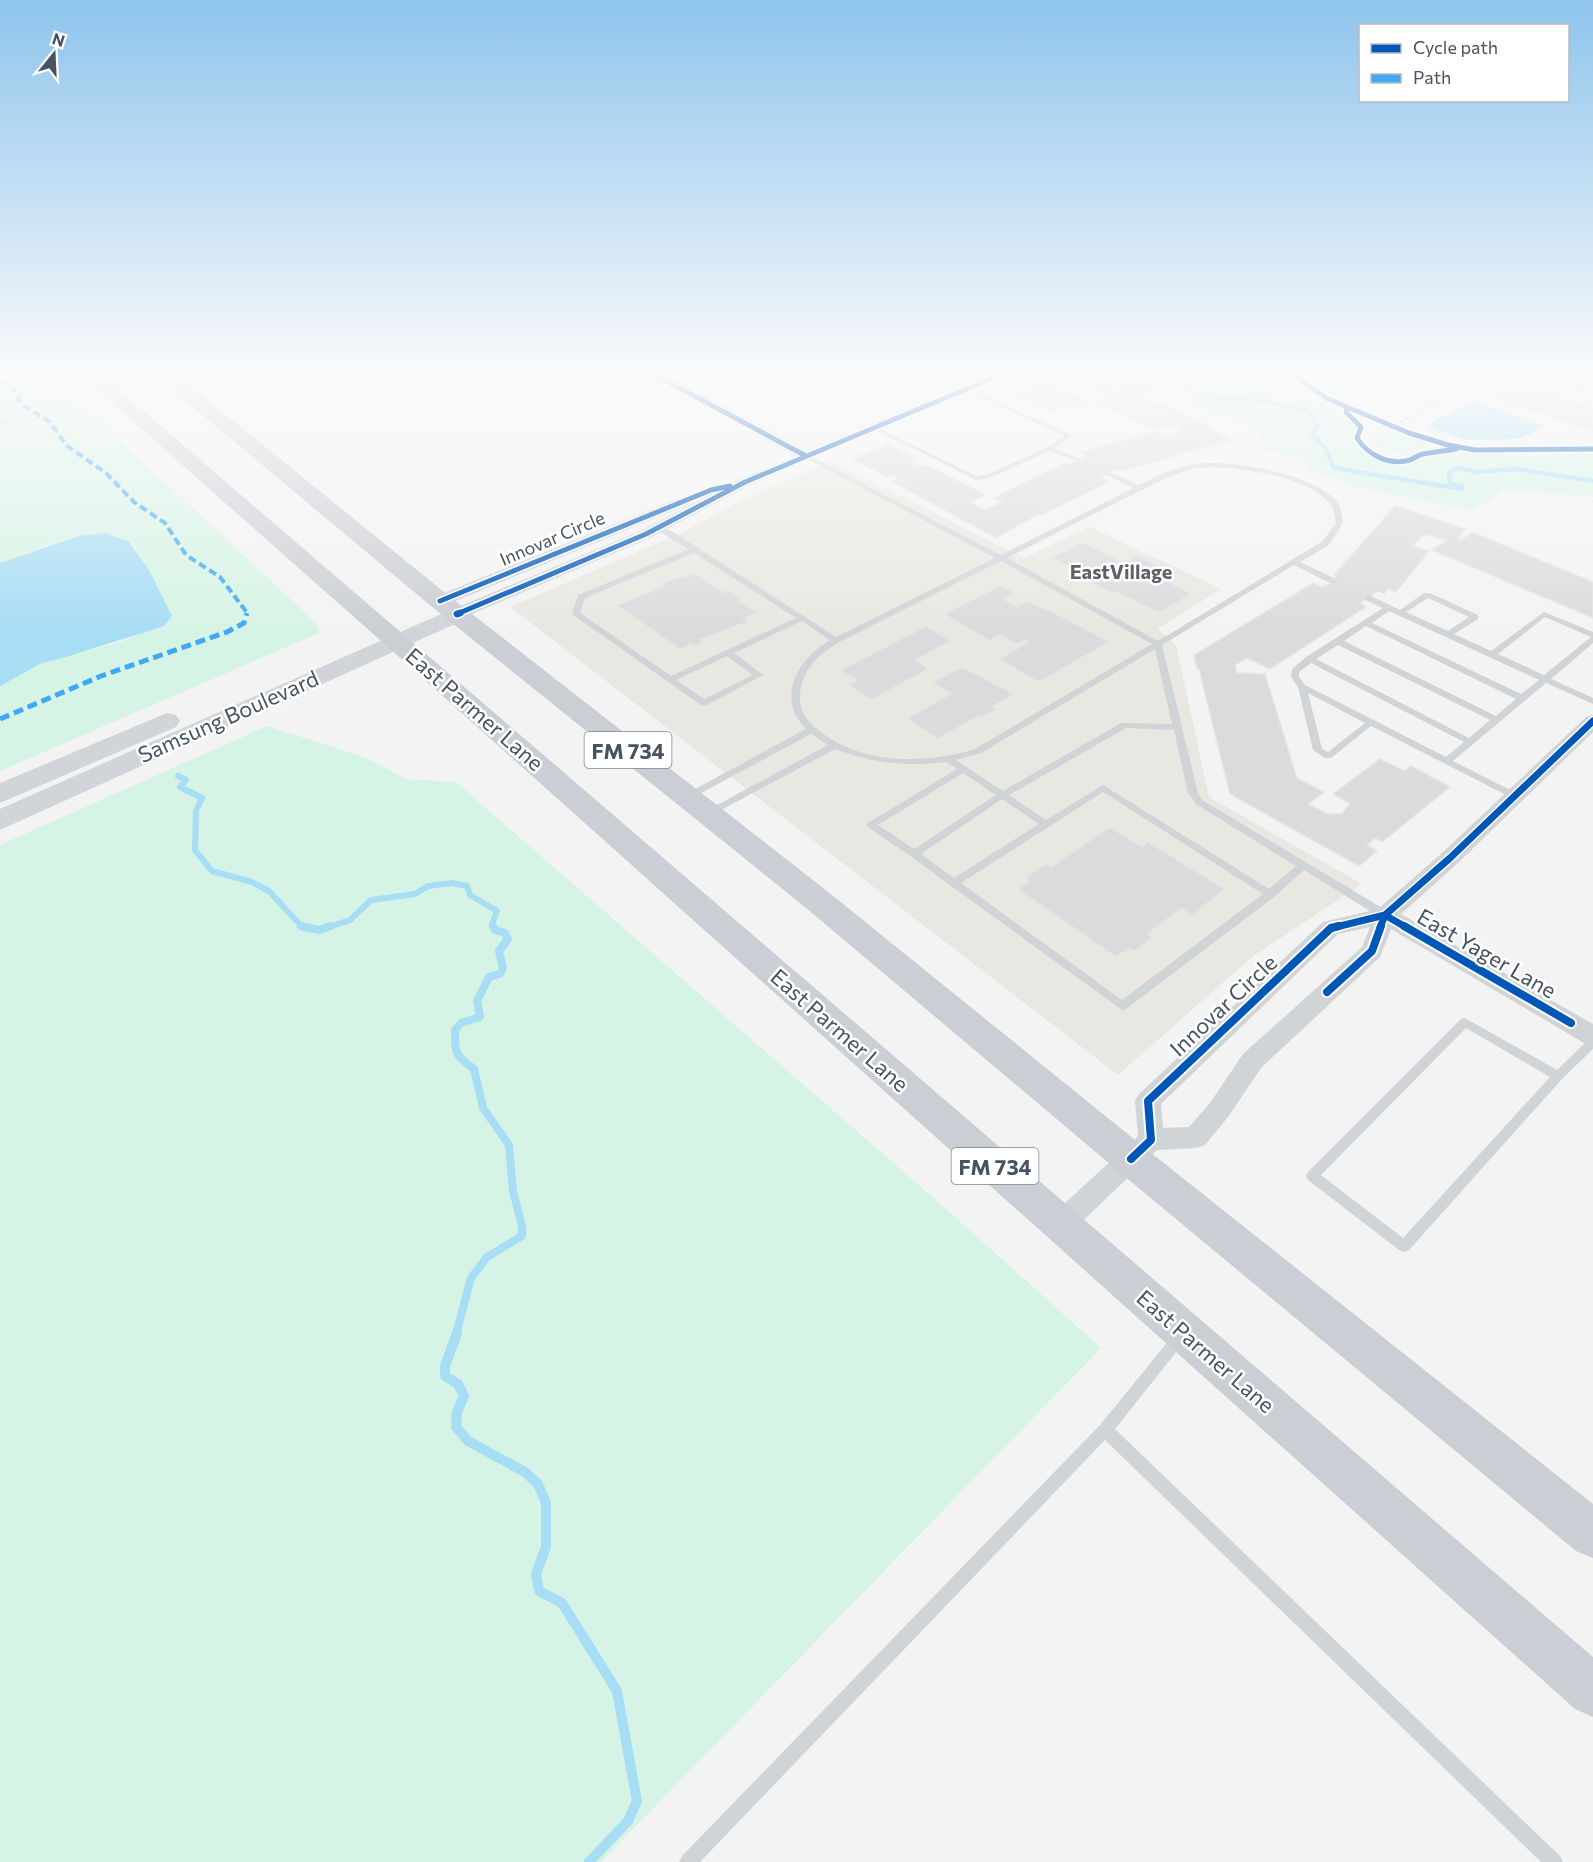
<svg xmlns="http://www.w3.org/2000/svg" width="1593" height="1862" viewBox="0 0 1593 1862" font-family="Commissioner,sans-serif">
<rect width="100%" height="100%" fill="#f4f3f3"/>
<path fill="#e8e7e1" d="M832,461L1024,558L1090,527L1221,589L1157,629L1176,645L1209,797L1362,884L1252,957L1118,1075L510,607L679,534L746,498Z"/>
<path fill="#d6f4e5" d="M0,372H47L316,623L319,633L0,771V686L41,663L130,639L148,568C142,560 136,548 128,542C100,519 30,553 0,563Z
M230,372H400L402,375L281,397L277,390L242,394L218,375Z
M1095,372H1278L1290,383L1350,421L1355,427L1352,439L1364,454L1373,459L1402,464L1453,453H1499L1521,456L1593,454V497L1505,490L1472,510L1360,488L1309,470L1304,457L1264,451L1259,430L1226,415L1200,412Z
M1295,372H1324L1374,389L1347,402L1333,396Z
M1453,372L1471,375L1470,377L1479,372H1501L1471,389L1438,380Z
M1435,380L1458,389L1428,405L1422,403L1432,398V395L1424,388Z
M1394,431L1429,445L1407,457L1372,443Z
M267,726L364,757L407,779L456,782L936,1200L1101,1348L601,1862H0V845Z"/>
<path fill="#a7ddf5" d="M1087,372H1162L1154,376V387L1139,394Z
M1474,401L1545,426L1520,439L1466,440L1430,427L1432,422Z
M106,533L128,541L148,568L172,616L164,626L66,657L42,663L0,686V563L79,536Z"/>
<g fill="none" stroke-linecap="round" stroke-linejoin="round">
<path stroke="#a7ddf5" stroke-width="4.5" d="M1242,372L1245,378L1239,382L1187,380L1181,385L1206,397L1266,401L1309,412L1318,426L1312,434L1326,449L1334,468L1461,489L1462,486L1450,484L1449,473L1458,468L1477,472L1517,469L1593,481
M214,389L273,372
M0,422L7,421"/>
<path stroke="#a7ddf5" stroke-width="6" d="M178,776L186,780L180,787L202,798L196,811L195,850L212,871L252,882L269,891L303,928
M326,928L350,920L371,900L415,894L428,886L452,883L467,886L470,895L497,911L492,924L494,928"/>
<path stroke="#a7ddf5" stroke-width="8" d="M301,926L319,930L331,926
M456,1334L471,1278L487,1257L522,1236V1226L513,1191L509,1145L483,1108L474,1069C455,1055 455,1054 455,1030L461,1023L480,1017L477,1001L489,977L500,974L503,968L499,951L508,939L505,933L495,930L493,926"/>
<path stroke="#a7ddf5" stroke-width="10" d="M457,1333L445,1366V1376L458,1384L464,1396L457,1412L456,1427L468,1441L525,1472L538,1484L546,1503V1547L536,1574L539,1591L562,1603L617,1691L637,1801L628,1821L589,1862"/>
</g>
<path fill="#dbdbdd" stroke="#e5e5e6" stroke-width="1.5" d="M1057,372H1084L1191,417L1176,423L1170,420L1167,422L1175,425L1196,419L1231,440L1120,472L1114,469L1100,477L1108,481L1105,484L1041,515L1039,514L996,538L891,481L899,478L893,475L887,477L852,459L888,444L919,459L910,462L921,467L927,465L986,495L970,502L985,510L1003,502L993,498L1065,463L1069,465L1086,456L1081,452L1155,431L1163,437L1180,432L1179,428L1173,426L1154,429L1094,403L1108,397L1071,382L1063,385L1068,388L1063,390L1088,401L1073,407L1065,404L1051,411L1007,392L1023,386L1026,387L1029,386L1025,384L1051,373L1061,374Z
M1327,372H1353L1378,381L1367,387Z
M1539,372H1593V387L1583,394L1571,390L1569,392L1535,380L1539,379L1532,376Z
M1522,383L1593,407V432L1495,398L1499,396L1493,394L1510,384L1516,386Z
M1395,506L1466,529L1458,538L1461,540L1472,532L1593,582V618L1432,550L1447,540L1428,535L1422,536L1413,546L1429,551L1396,592L1387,589L1384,594L1378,591L1360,603L1366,607L1270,669L1247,658L1235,665L1237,673L1265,674L1297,778L1324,792L1308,804L1327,814H1342L1350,804L1333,794L1380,759L1404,771L1411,766L1450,787L1382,842L1375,838L1367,845L1377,851L1359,866L1230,794L1199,669H1197L1194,655L1313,583L1321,587L1331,583L1337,576L1334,575Z
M1082,542L1124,562L1137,555L1162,567L1151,573L1192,594L1159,613L1117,592L1114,594L1088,581L1092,579L1051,558Z
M694,573L726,593L731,591L742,598L738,600L758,613L745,618L749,621L700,640L703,642L694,647L691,644L680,649L616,605L664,586L661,584L679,577L682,578Z
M1001,585L1016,593L1004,599L1017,607L1027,601L1063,617L1109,642L1039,682L999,659L1029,642L1025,640L1016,644L1000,635L990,641L944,614Z
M926,626L951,641L915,660L927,668L925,671L871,700L849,686L856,680L841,670Z
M962,667L1014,694L993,706L997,709L981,718L978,716L938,739L907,718L951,694L933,682Z
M1110,827L1142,847L1148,842L1225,889L1192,915L1182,908L1147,934L1152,938L1135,951L1129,948L1116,957L1018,889L1030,881L1025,878L1046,864L1051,867Z"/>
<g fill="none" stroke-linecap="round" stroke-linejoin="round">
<path stroke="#bcc9c7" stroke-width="2" stroke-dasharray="3 2" stroke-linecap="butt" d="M1509,372L1593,401
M1421,375L1462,389L1498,391
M1366,376L1377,378
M1498,378L1509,372
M1436,380L1450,372
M1372,384L1382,382
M1512,384L1532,372
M1401,422L1462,390"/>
<path fill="#d1d4d7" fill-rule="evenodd" d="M1384,372H1394L1412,380L1407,381Z
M967,387L1071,435V437L1055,448L1081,460L1076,461L1050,451L989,478L976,480L871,428L876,427L977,476L986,475L1048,447L1064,436L965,390V388Z
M806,454L1001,555L1133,488L1105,474L1104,473L1107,471L1139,485C1156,476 1176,467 1195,464C1229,459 1320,474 1339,505C1342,509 1342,518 1343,523L1329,545L1300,562L1336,579V583H1330L1294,565L1162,645L1198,793L1202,800L1389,912L1390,915L1389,918H1381L1304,870L1274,897L1126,1009L1122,1010L910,856L868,827L866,825L868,823L957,769L946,762C908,767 871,763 835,749L712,815H706L704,813L706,811L828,745L811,734L690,799H684L682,797L684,795L806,729C802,724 797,719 795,714C782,683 805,655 830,640L802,621L734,653L763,675L707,705H701L572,614L578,595L689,549L656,530V526H662L673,532L836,637L995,558L804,457V455ZM1213,467C1246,469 1309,476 1331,505C1334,509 1335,517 1336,523L1323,541L1158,641L1007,558L1166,478L1194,468ZM694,553L796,618L671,676L580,613L585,598ZM1001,561L1152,644L975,749C926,764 863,765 821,732C808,723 798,711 800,694C803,668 818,655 839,642ZM1155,649L1172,724L1121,723L1003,791L956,760L981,753ZM727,656L753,675L704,699L676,680ZM1126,728L1174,730L1188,793L1196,804L1296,866L1269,889L1103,785L1046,820L1009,795ZM963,773L996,795L914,849L878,825ZM1103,792L1263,894L1122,1000L961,883ZM1002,799L1039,824L954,878L921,854Z
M1424,593H1430L1478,615V619L1454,634L1491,651L1544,612L1593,632V643L1551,679L1593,698V704L1546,683L1453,761L1518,794L1520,796L1518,798H1512L1371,726L1331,758H1325L1313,750L1298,687L1291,677L1292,669L1306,657L1383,608L1365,600V596H1371L1400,610ZM1428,598L1469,617L1448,631L1406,612ZM1389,611L1539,680L1521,694L1372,623ZM1545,617L1591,637L1544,675L1498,654ZM1366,626L1516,699L1496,716L1344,641ZM1338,645L1490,720L1469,738L1316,659ZM1311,663L1464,742L1446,757L1305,685L1299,677V672ZM1308,693L1365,723L1328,752L1322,749Z
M1465,1018L1557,1070L1589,1039L1593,1038V1049L1562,1079L1409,1250L1404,1252L1399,1250L1308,1180L1306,1176L1308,1172L1461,1019ZM1466,1028L1550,1077L1403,1238L1321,1175Z
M1180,1331L1185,1333L1187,1337L1185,1341L1115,1429L1560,1856L1563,1862H1541L1105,1440L700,1862H679L682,1856L1100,1425L1175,1333Z"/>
<path fill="#d1d4d7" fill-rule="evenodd" d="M644,372H661L807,451L995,372H1013L750,485L652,537L463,618H451L448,614L451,610L640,531L740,479L795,456Z
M689,494L694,496L697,499L694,502L446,605H434L431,601L434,597Z
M1593,715V732L1458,863L1401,914L1593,1024V1045L1584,1043L1391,929L1380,957L1261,1068L1228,1117L1205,1145L1196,1148L1157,1150L1071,1232L1061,1236L1051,1232L1047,1224L1051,1216L1138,1136L1135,1101L1139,1094L1323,922L1378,909L1442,853L1586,717ZM1370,927L1362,947L1243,1054L1210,1103L1189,1127L1163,1128L1161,1104L1338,934Z"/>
<path fill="#d1d4d8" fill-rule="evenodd" d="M457,607L466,609L469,614L466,619L0,830V809Z
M167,713L176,715L180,721L176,727L0,803V783Z"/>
<path fill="#cbced4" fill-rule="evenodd" d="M77,372H98L1593,1657V1717L1575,1709L388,647Z
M151,372H173L449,596L827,891L1145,1148L1593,1504V1558L1576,1551L1117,1170L805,907L431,606Z"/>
<path stroke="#3fa9f5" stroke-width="4" stroke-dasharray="8 4" stroke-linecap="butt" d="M0,380L16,391L21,404L50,422L66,445L106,473L134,502L165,523L186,555L220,577L248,614"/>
<path stroke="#3fa9f5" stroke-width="5" stroke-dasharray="10 5" stroke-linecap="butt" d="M0,719L101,676L227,632L244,623L247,613"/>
<defs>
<path id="cycleway-far2" d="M650,372L806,456
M1289,372L1328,399L1409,433L1448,445L1475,450L1593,449
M1347,407L1346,412L1361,427L1357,438C1368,455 1389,466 1410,460C1415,458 1418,455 1423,454C1434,452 1445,451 1456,449
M440,601L711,490L730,486
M457,614L646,534L745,482L1007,372"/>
<path id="cycleway-far1" d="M457,614L460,613
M1385,915L1407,928
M1332,928L1385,915L1450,858L1593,721
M1380,928L1385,915"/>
<path id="cycleway" d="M1404,926L1571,1023
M1327,992L1372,951L1381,926
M1131,1159L1151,1140L1148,1101L1331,928L1339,926"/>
</defs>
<use href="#cycleway-far2" stroke="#fff" stroke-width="8"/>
<use href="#cycleway-far1" stroke="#fff" stroke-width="10"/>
<use href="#cycleway" stroke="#fff" stroke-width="12"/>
<use href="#cycleway-far2" stroke="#0057b8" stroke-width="5"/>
<use href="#cycleway-far1" stroke="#0057b8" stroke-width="7"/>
<use href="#cycleway" stroke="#0057b8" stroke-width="8"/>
</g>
<linearGradient id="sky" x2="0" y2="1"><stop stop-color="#8ec4ed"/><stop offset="0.59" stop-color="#fafafa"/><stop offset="1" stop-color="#fafafa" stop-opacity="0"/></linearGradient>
<rect width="1593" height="633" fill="url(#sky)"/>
<g text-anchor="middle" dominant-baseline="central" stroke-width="5" stroke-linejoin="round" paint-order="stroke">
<g font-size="18" fill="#475362" stroke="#fff">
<text transform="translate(552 538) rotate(-23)">Innovar Circle</text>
</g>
<g font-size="20" font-weight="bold" fill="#5e6168" stroke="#fff">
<text x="1121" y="571">EastVillage</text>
</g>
<g fill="#fff" stroke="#7e8791" stroke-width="1.5">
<rect x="584.5" y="732" width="87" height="36" rx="4.5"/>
<rect x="951.5" y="1148" width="87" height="36" rx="4.5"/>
</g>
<g font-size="21" font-weight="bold" fill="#475362">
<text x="628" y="750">FM 734</text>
<text x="995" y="1166">FM 734</text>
</g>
<g font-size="22" fill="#475362" stroke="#fff">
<text transform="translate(475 709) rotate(41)">East Parmer Lane</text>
<text transform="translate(228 716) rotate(-24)">Samsung Boulevard</text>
<text transform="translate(1487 953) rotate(30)">East Yager Lane</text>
<text transform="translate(1223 1005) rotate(-43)">Innovar Circle</text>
<text transform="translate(840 1030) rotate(41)">East Parmer Lane</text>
<text transform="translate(1206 1351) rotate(41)">East Parmer Lane</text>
</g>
</g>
<rect x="1359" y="24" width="210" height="78" fill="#ffffff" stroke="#b5bac0" stroke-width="1.5"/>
<rect x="1371" y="44" width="30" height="9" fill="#0057b8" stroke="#b5bac0" stroke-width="1.5"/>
<text x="1413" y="54" font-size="18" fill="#475362">Cycle path</text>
<rect x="1371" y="74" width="30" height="9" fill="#3fa9f5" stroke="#b5bac0" stroke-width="1.5"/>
<text x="1413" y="84" font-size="18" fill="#475362">Path</text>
<g transform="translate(54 54) rotate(18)" stroke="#ffffff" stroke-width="4.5" paint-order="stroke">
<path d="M0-4.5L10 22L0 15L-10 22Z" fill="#475362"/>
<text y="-9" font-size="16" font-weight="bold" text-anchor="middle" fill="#475362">N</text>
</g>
</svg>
